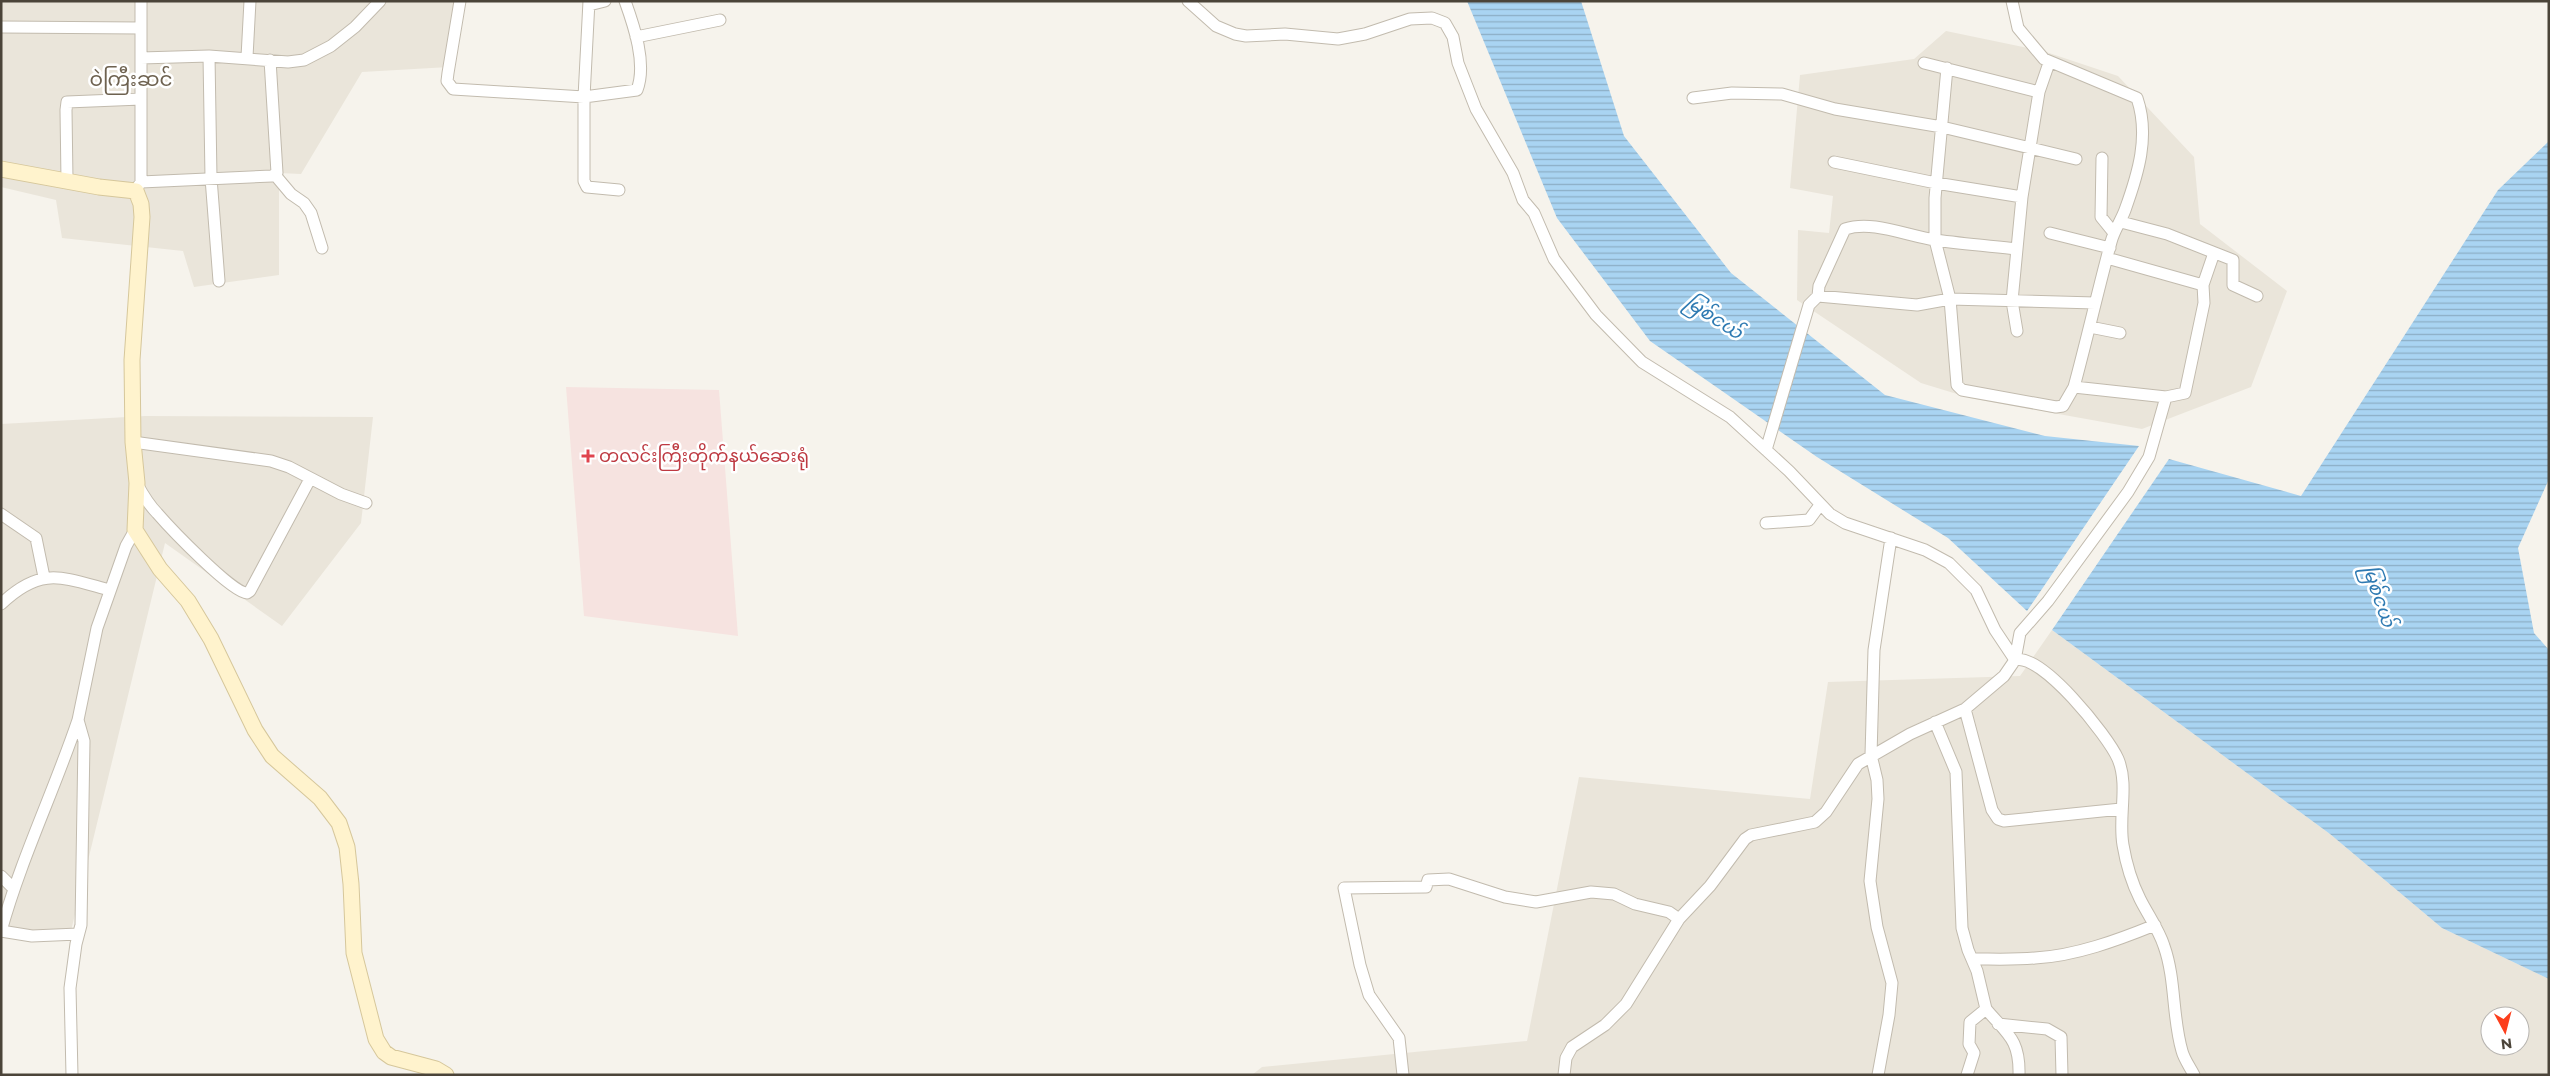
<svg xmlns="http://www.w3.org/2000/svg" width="2550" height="1076" viewBox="0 0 2550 1076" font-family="Montserrat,'Noto Sans Myanmar',sans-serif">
<defs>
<pattern id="water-rules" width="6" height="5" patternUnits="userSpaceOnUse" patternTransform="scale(1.25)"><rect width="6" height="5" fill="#a9d4f2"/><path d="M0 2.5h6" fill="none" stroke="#8caec5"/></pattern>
</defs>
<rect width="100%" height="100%" fill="#f6f3ec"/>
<path fill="#eae5da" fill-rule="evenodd" d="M1,1H458L449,67L362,72L301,174L279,173V275L194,287L183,251L62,238L56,200L1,187Z
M1946,31L2043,51L2118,76L2194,157L2200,224L2287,291L2251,387L2142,429L1970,398L1921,383L1797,300L1798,230L1829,233L1833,196L1790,188L1800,75L1914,59Z
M145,416L373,417L361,523L282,626L165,543L69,939L1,929V424Z
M2052,630L2330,834L2442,928L2549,979V1075H1252L1262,1067L1527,1041L1579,777L1810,799L1828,682L2020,676ZM2490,1016H2520V1046H2490Z"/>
<path fill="#f6e3e0" d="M566,387L719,390L738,636L584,616Z"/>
<path fill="url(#water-rules)" d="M1467,1H1581L1624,136L1731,273L1885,395L2045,436L2139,446L2027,611L1948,538L1817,457L1650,341L1557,218Z
M2549,141V479L2518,548L2534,633L2549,650V979L2442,928L2330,834L2052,630L2169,459L2301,496L2498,190Z"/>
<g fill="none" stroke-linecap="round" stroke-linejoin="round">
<defs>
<path id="street" d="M460,1L448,73L447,81L453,89L584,97L637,90C647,64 634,26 625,1
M589,1L584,97V181L587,187L619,190
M1188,1L1216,26L1235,34L1246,36L1285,34L1338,39L1365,34L1410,19L1432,18L1445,23L1453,37L1458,63L1476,109L1513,173L1523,200L1534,213L1554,259L1596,315L1642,362L1730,417L1789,471L1830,514L1845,523L1925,550L1949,563L1976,590L1995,630L2015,660C2041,652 2108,736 2118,759C2129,785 2118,817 2123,845C2126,863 2132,883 2140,899C2148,915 2159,930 2164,946C2176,980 2172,1017 2182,1051C2184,1059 2190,1067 2194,1075
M589,5L605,1
M1,27L140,28
M636,37L720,20
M209,56L211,178L219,281
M247,57L250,1
M141,58L209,56L288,62L304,60L331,46L355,27L380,1
M1924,63L2039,92
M1947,68L1935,198V240L1950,299L1957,385L1962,390L2056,407L2063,406L2074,387
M1693,98L1732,93L1782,94L1835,109L1942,127L2076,159
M2102,158L2101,217L2114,233
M1834,162L1936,183L2022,197
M275,175L291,194L304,203L311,213L322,248
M67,180L66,110L67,102L141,99
M141,182L272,176L277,173L270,60
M137,188L141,182V1
M2121,222L2167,234L2233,260V285L2257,296
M2050,233L2110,248
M2107,258L2203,285
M1818,296L1819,286L1845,229C1873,220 1907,236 1936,240C1963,244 1990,246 2017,249
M2090,327L2120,333
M2017,331L2012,301L2022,197L2039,92L2049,63
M2166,397L2185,393L2204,303L2203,285L2214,253
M133,442L271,461L289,467L341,494L366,503
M1766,450L1809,305L1818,296L1917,305L1950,299L2095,303
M137,484C143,495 149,505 157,513C170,528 232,593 247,593L250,591L310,479
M1,514L36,538L44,577
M1766,523L1809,520L1820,505
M1,604C41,566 61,577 110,590
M1965,709L1992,810L1998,819L2004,821L2121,809
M1935,722L1956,772L1962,928L1968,950L1977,971L1986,1009L1970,1022L1969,1044L1974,1053L1967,1075
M1,876L13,888
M1,931C21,859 54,791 78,720
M1,931L32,936L78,934
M1973,959C1993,959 2014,960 2035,958C2075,956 2118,940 2155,925
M1986,1009C2007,1034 2020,1039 2019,1075
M1998,1024L2047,1029L2061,1037L2062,1075
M72,1075L70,988L76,944L81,925L84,741L78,720L97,628L126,546L135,530
M1403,1075L1399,1038L1369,995L1360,965L1344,888L1426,887L1428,880L1449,879L1505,897L1536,902L1591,892L1614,894L1635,904L1669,912L1679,919
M1564,1075L1566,1058L1572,1047L1605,1025L1626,1004L1679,919L1710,886L1745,839L1751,835L1815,822L1826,812L1858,764L1910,734L1965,709L2004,676L2015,660L2020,633L2048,601L2128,492L2149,457L2166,397L2074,387C2087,339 2098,290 2111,242C2114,230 2121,221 2125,210C2138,174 2150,136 2137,98L2044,59L2018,28L2012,1
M1878,1075L1889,1015L1892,983L1877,927L1870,881L1878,799L1877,780L1871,755L1874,650L1891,538"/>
<path id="secondary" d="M1,169L99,187L136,191L141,204L142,217L132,360L133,442L137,483L135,530L160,569L188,601L211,639L255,730L272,756L320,798L339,823L347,847L351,884L354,953L376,1039L384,1052L391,1057L436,1069L446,1075"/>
</defs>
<use href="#street" stroke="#c2bbae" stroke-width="13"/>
<use href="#secondary" stroke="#d6c79b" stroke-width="17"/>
<use href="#street" stroke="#fff" stroke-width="11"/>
<use href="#secondary" stroke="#fff3cd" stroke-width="15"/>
</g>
<path fill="#e0444e" stroke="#fff" stroke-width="2" d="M585.5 448.5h5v5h5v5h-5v5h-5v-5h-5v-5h5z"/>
<g text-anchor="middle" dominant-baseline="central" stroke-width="5" stroke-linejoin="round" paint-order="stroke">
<g font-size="18" fill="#be3a42" stroke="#fff" text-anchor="start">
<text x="599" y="456">တလင်းကြီးတိုက်နယ်ဆေးရုံ</text>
</g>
<g font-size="19" font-style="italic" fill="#2e7ab2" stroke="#fff">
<text transform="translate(1714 317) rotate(33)">မြစ်ငယ်</text>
<text transform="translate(2379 596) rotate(71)">မြစ်ငယ်</text>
</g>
<g font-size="20" fill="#6e6250" stroke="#fff">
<text x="131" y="79">ဝဲကြီးဆင်</text>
</g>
</g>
<rect width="2550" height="1076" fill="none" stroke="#4b4439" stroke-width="5"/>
<g transform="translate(2505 1031) rotate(173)"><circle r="24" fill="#ffffff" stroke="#b7b4b0"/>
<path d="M0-4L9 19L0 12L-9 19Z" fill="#fc3f1d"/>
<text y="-8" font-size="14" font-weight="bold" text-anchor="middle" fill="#4b4439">N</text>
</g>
</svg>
